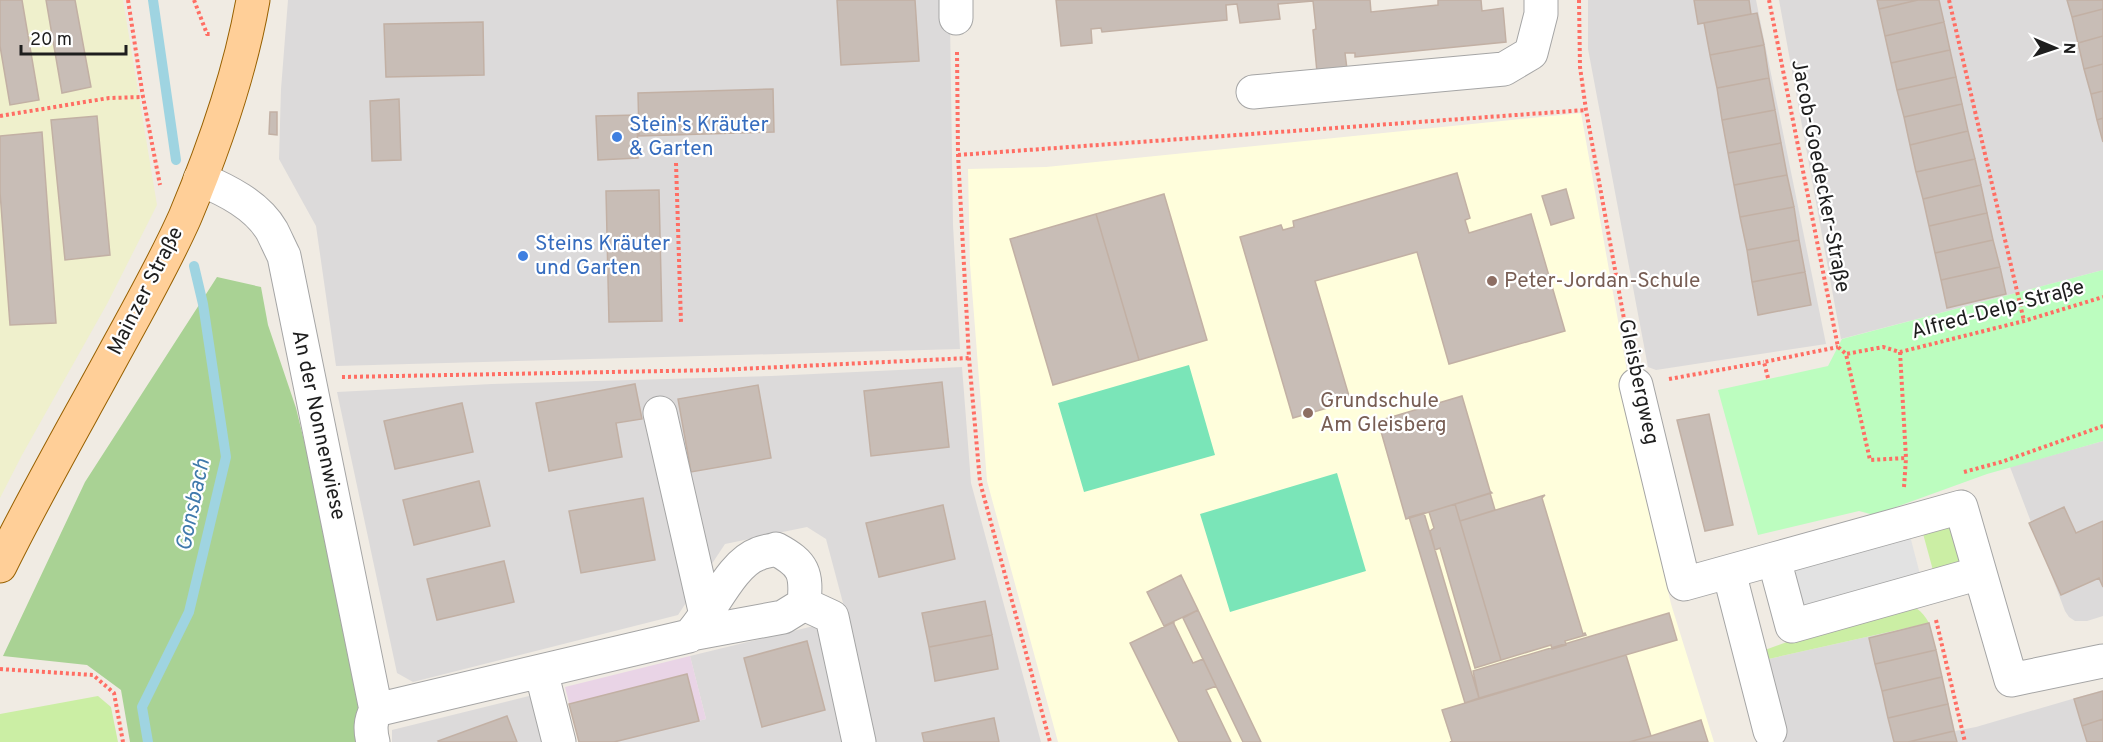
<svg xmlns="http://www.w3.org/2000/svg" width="2103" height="742" viewBox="0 0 2103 742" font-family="Overpass,sans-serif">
<rect width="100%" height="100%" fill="#f0ebe3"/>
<path fill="#dcdada" d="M288,0H941L950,21L953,225L960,349L336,366L316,226L279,159L281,89Z
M1588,0H1756L1826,344L1656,370L1648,367L1588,49Z
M1779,0H2103V270L1841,339Z
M962,367L971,483L1041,742H614L706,719L690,656L847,618L826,539L807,527L725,544L678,615L413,682L397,673L337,392L492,384L771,376Z
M2103,441V616L2087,621H2075L2069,617L2065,611L2010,467Z
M1929,623L1955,731L1976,727L2103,690V742H1784L1764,660Z
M533,695L545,742H392V730Z"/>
<path fill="#e9d4e6" d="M690,656L706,719L614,742H579L565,687Z"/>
<path fill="#fffedc" d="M1581,113L1660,556L1671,604L1714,742H1058L987,481L970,264L968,169L1046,167Z"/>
<path fill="#eff0cc" d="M0,0H123L157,205L107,304L22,455L0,498Z"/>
<path fill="#cbeea4" d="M1954,521L1967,560L1934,574L1922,530Z
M1901,600C1914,606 1922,610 1929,623L1764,660L1762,651Z
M98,696L111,707L118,742H0V714Z"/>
<path fill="#a9d294" d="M217,277L261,287L268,325L296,408L318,498L362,711L365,742H130L121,690L87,665L3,656L85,482Z"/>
<path fill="#bcfdbf" d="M2103,270V441L1987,474L1874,515L1859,511L1758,535L1718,390L1828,366L1842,339Z"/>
<path fill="#7ae5b8" d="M1189,365L1215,455L1084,492L1058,403Z
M1337,473L1366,571L1230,612L1200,514Z"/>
<path fill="#e2e2e2" d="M1909,532L1921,578L1801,611L1788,565Z"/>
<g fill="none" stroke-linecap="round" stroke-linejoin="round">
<path stroke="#9fd4e1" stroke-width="10" d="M153,0L176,160
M148,742L142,707L189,612L226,457L203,304L194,266"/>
</g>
<path fill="#c8bdb6" stroke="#c2b0a4" stroke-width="1.5" d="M0,0H22L39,100L10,105L0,46Z
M46,0H75L91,87L62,93Z
M837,0H915L919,61L841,65Z
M1056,0H1370L1371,12L1438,5V0H1481L1482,11L1503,8L1506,42L1355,57V53H1345L1347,69L1317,72L1313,30L1316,29L1313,1L1278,4L1280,19L1240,23L1237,4L1226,5L1227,20L1102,32L1101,28L1091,29L1092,43L1061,46Z
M1694,0H1749L1751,14L1698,24Z
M1877,0H1918L1879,9Z
M1918,0H1939L1944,22L1885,36L1879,9Z
M2067,0H2103V9L2072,17Z
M2103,9V36L2078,43L2072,17Z
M1757,13L1764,45L1710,55L1704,23Z
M483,22L484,75L386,77L384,24Z
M1944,22L1950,50L1891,63L1885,36Z
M2103,36V64L2084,69L2078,43Z
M1764,45L1769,78L1717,88L1710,55Z
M1950,50L1956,77L1897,90L1891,63Z
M2103,64V91L2091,94L2084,69Z
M1956,77L1962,104L1904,117L1897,90Z
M1769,78L1775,110L1722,120L1717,88Z
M773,89L774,132L639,136L638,93Z
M2103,91V118L2097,120L2091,94Z
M399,99L401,160L372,161L370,101Z
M1962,104L1968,131L1910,145L1904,117Z
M1775,110L1781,143L1728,153L1722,120Z
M270,112H277V135L269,134Z
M637,115L638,158L598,160L596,116Z
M97,116L110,255L65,260L51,120Z
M2103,118V142L2097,120Z
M1968,131L1975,159L1916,172L1910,145Z
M42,132L56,323L10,325L0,192V136Z
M1781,143L1787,175L1734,185L1728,153Z
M1975,159L1981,185L1923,199L1916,172Z
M1457,173L1470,218L1465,220L1469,233L1531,214L1565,331L1449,364L1417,252L1315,281L1349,396L1332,401L1334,406L1293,418L1240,237L1281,225L1283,230L1294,227L1293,221Z
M1787,175L1794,207L1740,217L1734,185Z
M1981,185L1987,213L1929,226L1923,199Z
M1566,189L1574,218L1551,225L1542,196Z
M659,190L662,321L609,322L606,191Z
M1164,194L1207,340L1139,360L1096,214Z
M1794,207L1799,240L1747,250L1740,217Z
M1987,213L1993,240L1935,253L1929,226Z
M1096,214L1139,360L1053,385L1010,239Z
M1799,240L1805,272L1752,282L1747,250Z
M1993,240L2000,267L1941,280L1935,253Z
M2000,267L2006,294L1947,308L1941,280Z
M1805,272L1811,305L1758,315L1752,282Z
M942,382L949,447L871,456L864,391Z
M635,384L642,419L616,423L622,457L549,471L536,403Z
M758,385L771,458L691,472L678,399Z
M1462,396L1490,491L1492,493L1406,519L1378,421Z
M462,403L473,452L395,469L384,421Z
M1709,414L1733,525L1705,531L1677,420Z
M479,481L490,526L414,545L403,500Z
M1490,493L1495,510L1460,521L1455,504Z
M1545,495L1542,498L1583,634L1585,633L1586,635L1565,641L1566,645L1552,649L1551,645L1501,660L1460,521Z
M643,498L655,560L581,573L569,511Z
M1455,504L1501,660L1475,668L1440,548L1435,550L1430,531L1434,528L1429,512Z
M943,505L955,559L879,577L866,523Z
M2064,507L2076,533L2103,521V587L2099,578L2061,595L2029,523Z
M1424,513L1479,698L1465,703L1409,517Z
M504,561L514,602L437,620L427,579Z
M1181,575L1198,610L1164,626L1147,592Z
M985,601L992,635L929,647L922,613Z
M1198,610L1261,742H1243L1183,618Z
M1669,613L1677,640L1479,698L1473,671Z
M1174,622V624L1193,663L1203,659L1216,686L1206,690L1231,742H1179L1130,643Z
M1929,623L1936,650L1875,664L1869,638Z
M992,635L998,669L935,681L929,647Z
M807,641L825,710L762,727L744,658Z
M1936,650L1942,677L1882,691L1875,664Z
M1626,655L1651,736L1629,742H1450L1452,741L1442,710Z
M687,674L699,721L614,742H579L569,704Z
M1942,677L1948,704L1888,718L1882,691Z
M2103,691V719L2082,726L2074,699Z
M1948,704L1954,731L1908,742H1894L1888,718Z
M507,716L517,742H439L438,741Z
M994,718L999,742H924L922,733Z
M2103,719V742H2087L2082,726Z
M1701,720L1708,742H1629L1651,736Z
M1954,731L1957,742H1908Z"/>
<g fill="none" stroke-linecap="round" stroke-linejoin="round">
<defs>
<path id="minor" d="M956,0V18
M1253,92L1504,69L1531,53L1541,14V0
M200,179C226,190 257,205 272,231C276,239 280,248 284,256L376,710C370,721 370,730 373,742
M1636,385L1684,584L1774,559
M660,413L706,615
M1729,572L1770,731
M1980,573L1792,626L1774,559L1961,507L2011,680L2103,661
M804,604L832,617L859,742
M541,671L559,742
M376,710L689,636C711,614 730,564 758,554C764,551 771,551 776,549C804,564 807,573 804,604L783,617L691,634"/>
<path id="major" d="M0,566C36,493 77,422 116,350C140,306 165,262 185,217C214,148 240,74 253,0"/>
</defs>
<use href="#minor" stroke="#a5a5a5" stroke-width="35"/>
<use href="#major" stroke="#976000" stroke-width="35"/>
<path stroke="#ff6e64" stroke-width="4" stroke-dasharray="3 3" stroke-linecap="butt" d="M128,0L143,97L160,185
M194,0L207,34H212
M1579,0L1580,67L1586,110L1630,352
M1769,0L1838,347L1846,354
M1949,0L2024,321
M957,52L958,155L969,358L980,482L1050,742
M0,116L109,98L143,97
M958,155L1586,110
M676,163L681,323
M1900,352L1906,458L1870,460L1846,354L1883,347L1900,352L2024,321L2103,297
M342,377L718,370L969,358
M1768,378L1764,362L1838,347
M1669,379L1764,362
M1964,472L2001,462L2103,426
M1904,487L1906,458
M1936,620L1965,742
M0,669L93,675L114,693L123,742"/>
<use href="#minor" stroke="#fff" stroke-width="33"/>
<use href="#major" stroke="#ffcf98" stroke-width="33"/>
</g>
<g fill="#3f7fe0" stroke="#fff" stroke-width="2">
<circle cx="617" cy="137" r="6"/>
<circle cx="523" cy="256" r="6"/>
</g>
<g fill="#8d6e63" stroke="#fff" stroke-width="2">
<circle cx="1492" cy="281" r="6"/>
<circle cx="1308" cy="413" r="6"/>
</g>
<g text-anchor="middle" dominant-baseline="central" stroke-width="4.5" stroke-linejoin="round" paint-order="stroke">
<g font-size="21" fill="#366cbe" stroke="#fff" text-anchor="start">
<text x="629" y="125">Stein's Kräuter<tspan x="629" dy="24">&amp; Garten</tspan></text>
<text x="535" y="244">Steins Kräuter<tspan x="535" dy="24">und Garten</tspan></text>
</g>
<g font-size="21" fill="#1e1e1e" stroke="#fff">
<text transform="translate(1820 176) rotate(79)">Jacob-Goedecker-Straße</text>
<text transform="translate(146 291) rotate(-63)">Mainzer Straße</text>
<text transform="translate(1998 310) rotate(-15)">Alfred-Delp-Straße</text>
<text transform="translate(1638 382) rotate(78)">Gleisbergweg</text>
<text transform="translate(318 425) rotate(78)">An der Nonnenwiese</text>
</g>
<g font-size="21" fill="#785e54" stroke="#fff" text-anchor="start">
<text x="1504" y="281">Peter-Jordan-Schule</text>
<text x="1320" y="401">Grundschule<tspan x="1320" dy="24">Am Gleisberg</tspan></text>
</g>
<g font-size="22" font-style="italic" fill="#407aac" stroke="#fff">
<text transform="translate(194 505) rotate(-78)">Gonsbach</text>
</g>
</g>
<g transform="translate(2055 48) rotate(92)" stroke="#ffffff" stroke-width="4.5" paint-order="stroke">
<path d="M0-4.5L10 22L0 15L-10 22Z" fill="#1e1e1e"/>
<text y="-9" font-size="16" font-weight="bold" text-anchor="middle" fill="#1e1e1e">N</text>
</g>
<path d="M21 45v9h105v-9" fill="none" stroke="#1e1e1e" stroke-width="3"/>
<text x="30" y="45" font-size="18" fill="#1e1e1e" stroke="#ffffff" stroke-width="4.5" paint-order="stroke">20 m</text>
</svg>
